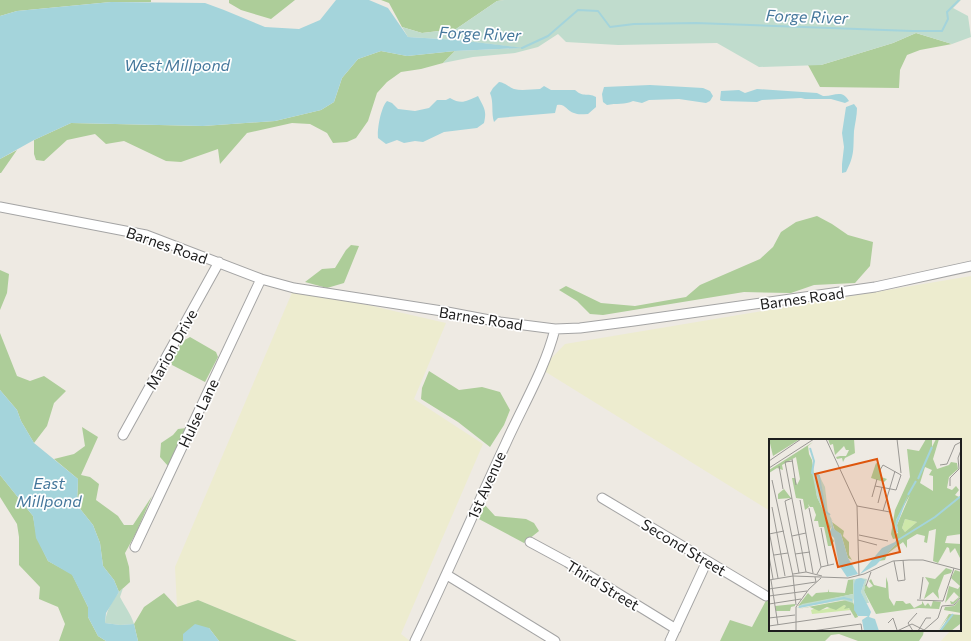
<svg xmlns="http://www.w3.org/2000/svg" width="971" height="641" viewBox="0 0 971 641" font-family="Commissioner,sans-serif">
<rect width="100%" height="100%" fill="#eeeae3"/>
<path fill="#edeccf" d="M971,276V641H941L951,630H960V440H770V511L541,369L565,344Z
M294,288L446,323L414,399L483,444L401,634L410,641H297L198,600L177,607L175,567Z"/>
<path fill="#adcd99" d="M0,0H151V2H111L17,11L0,16Z
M229,0H295L271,19L241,10L229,3Z
M381,0H504L497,1L456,29L422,33L402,27L389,3Z
M916,33L952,44L920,50L907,55L900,70L899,88L820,87L808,65H821L893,43Z
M381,51L407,56L455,51L443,63L421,69L401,72L387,82L377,93L368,121L356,138L347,142L333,143L327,133L310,124L292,123L247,133L220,164L218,149L181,162L166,161L124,141L106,144L95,134L67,140L44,161L36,160L34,154V140L71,123L203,126L275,121L321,110L334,102L342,78L358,59Z
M17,150L1,173H0V159Z
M817,216L832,224L848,235L873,242L870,266L855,283L814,285L791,293L744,292L603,315L590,314L577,301L559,290L566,286L601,303L635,306L686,297L700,285L760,259L773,247L781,232L796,222Z
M351,245L359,246L344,283L327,288L305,282L322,269L335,268L346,250Z
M0,270L9,274L7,293L0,310Z
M0,333L17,376L30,381L44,376L66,391L54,403L47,426L34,443L21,421L17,410L0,390Z
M190,337L216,352L218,357L205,382L172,365L171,359L183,341Z
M429,371L459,390L482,387L500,392L510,410L504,425L490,447L458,422L421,399L422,388Z
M82,427L98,437L81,475L90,477L99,484L96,500L118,516L124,525H133L152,496L136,533L125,553L129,567L130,582L119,592L114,580L103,566L100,543L93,525L77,505L78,479L54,459L74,454L85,446Z
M187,428L168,466L160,457L161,443L173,435L178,429Z
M0,475L33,516L37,538L48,561L72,574L88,607V617L98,636L106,641H59L65,624L58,607L39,599L40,587L19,565V537L17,524L0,497Z
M485,505L495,516L526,519L534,523L539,531L524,543L477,518Z
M164,593L177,607L198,600L297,641H219L209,628L184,634L183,641H138L134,624L144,607Z
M770,593V630H924L923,635L919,641H858L839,634L831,635L825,641H720L730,620L752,627Z"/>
<path fill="#c0dccd" d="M504,0H961L953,8L968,16L971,37L952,44L916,33L893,43L821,65L759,67L717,43L618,45L566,42L558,34L538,47L515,53L473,57L443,63L455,51L521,48L458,40L408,37L402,27L422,33L456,29L497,1Z
M123,588L120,597C125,607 131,614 134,624L120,625L105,623C106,610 114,597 123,588Z"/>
<path fill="#a4d4db" d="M336,0H369L388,8L408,37L458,40L524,48L455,51L407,56L381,51L358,59L342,78L334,102L321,110L275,121L203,126L71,123L34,140L0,159V16L17,11L111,2L205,3L224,10L265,27L299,29L320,20Z
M499,82C506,83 508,87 514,89C522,91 532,89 540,89L544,86L551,90H575C584,98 587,92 596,97V107L588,114C583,114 578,115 574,113C567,111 565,103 557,105L555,113L498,118L494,122C491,113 494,102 490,93L493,88Z
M650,85L703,88L710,91L713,96L710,101L706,103L679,99L649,100L642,103L633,101C625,105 616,103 607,105L603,102L602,94L604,87Z
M757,89L817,93C819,94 821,95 823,96C833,97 842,88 849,101L845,103L831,99H805L801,98L762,100L757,102L722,101L720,100L721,91L739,90L745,93Z
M478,96C484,108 487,110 484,123L477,128L444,132L423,142L415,141L404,143L397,140L386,144L378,138C377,129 381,107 387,101L392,103L398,109L415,111L429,108L437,100H446L450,98C462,105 466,101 478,96Z
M854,104L857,108C857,116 855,123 854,131C853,149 855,155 846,172L842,173V164L844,147L842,133L846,107Z
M0,390L17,410L21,421L34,443L78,479L77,505L93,525L100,543L103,566L114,580L119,592L106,613L105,623L120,625L134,624L138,641H106L98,636L88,617V607L72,575L48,561L36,538L33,516L0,475Z
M195,624L209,628L219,641H183V634Z"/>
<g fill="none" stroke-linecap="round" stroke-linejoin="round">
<path stroke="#a4d4db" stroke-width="2" d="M522,48L548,36L578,10L598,11L610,27L634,24L696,23L912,31H942L948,19L947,12L959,0"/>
<defs>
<path id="minor" d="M0,207L146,235L261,279L294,288L442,311L500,322L555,329L580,328L634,321L875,287L971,266
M123,435L219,262
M602,498L766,596
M530,542L567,562L676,629
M135,547L261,279
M447,575L555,641
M415,641C447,575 475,509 506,443C523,405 545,369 555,329
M670,641L707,561"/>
</defs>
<use href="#minor" stroke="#a4a4a4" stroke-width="11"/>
<use href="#minor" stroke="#fff" stroke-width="9"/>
</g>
<g text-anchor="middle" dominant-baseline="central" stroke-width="3.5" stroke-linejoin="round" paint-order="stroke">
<g font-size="15" fill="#1d1d1d" stroke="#fff">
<text transform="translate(167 245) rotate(19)">Barnes Road</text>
<text transform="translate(802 298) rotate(-8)">Barnes Road</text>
<text transform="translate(481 318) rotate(9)">Barnes Road</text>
<text transform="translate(171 349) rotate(-61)">Marion Drive</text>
<text transform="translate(198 413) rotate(-65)">Hulse Lane</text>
<text transform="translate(486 485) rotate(-66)">1st Avenue</text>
<text transform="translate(684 547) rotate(31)">Second Street</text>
<text transform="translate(603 585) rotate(31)">Third Street</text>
</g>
<g font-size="16" font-style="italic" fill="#46789c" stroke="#fff">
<text transform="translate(807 16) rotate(2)">Forge River</text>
<text transform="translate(480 33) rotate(2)">Forge River</text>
<text x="177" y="64">West Millpond</text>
<text x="49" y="482">East<tspan x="49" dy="18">Millpond</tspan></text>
</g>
</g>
<g transform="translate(769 439)">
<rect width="192" height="192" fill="#eeeae3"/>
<path d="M136,80L148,83L136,93L133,89ZM75,166L82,171L43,175L42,171L47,169L52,171Z" fill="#cee8aa"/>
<path d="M0,0H31L4,17ZM59,0H85L86,14L76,19L74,23L73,19L68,20L67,18L71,17H77L80,11H77L75,7L66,16L64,5L61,6ZM157,0H163V8L167,0H170L164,20L168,30L180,26L182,23L188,24L189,30L180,38L178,49L183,51L187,47L190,51L186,56L192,59V95L178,97L176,104L192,105V121L186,109L181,114L180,109L178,108L169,124L164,122L167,90L160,92L158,104L155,103L156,97L148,95L138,101V109L134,103L118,115L116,121L110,122L127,105L128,99L124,100L122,95L126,71L141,38L138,10L150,12ZM156,28L163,31L160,36L164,37V52L151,44ZM141,56L128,86L129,94L126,95L127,81ZM136,80L148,83L136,93L133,89ZM44,3L39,7L40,15L43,21L48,58L62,87L60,94L65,102L62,107H59L55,88H50L49,82H45L47,76L44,68H41L39,65L40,68L36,71L34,60L27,59L23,39H26L28,46L31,40L27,18L13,26L14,31L8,29L0,34V31ZM107,24L111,26L112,38L118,40L115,43L102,39ZM15,50L22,59L9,60V55ZM63,83L75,92L74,97L80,103V116L83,121L79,119L72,95L66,92ZM177,129L183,131L182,134L175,136L169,152L170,160L164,153L155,160L160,144L156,138L166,140ZM186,131L192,133V157L185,165H182L181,162L184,163L190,158L185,153L176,164L180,147L189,150L191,147L182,139ZM117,138L119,144L120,159L125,167L127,162H134L137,165L141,164L145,169L153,165V162L156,167L159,164L162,168L164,162L172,163L170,170L150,169L107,175L95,152L96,145L100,149L104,147L100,142L102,140L105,146L117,149ZM87,140L84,141V155L29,167L39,154L43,158L47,154L59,153L60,150V153L76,154L79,141ZM192,159V174L175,171L176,168L185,167ZM77,161L84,163L89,178L86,179L80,169L75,170L77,167L75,166L67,171L58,168L50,172L41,168L28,170ZM26,165V167L22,168L21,172H7L6,167ZM180,175L192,176L191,185L182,192H172L179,178L169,192Z" fill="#adcd99" fill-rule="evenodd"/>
<path d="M43,33L47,36L49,34L56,48L59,74L65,84L62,80L63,88L62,89L48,58ZM92,139L98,140L95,151L100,164H97L92,153L96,141L86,154L84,164L74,161L28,169L33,165L84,155V141Z" fill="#c0dccd"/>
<path d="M140,54L128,86L129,93L126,95L127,81ZM61,77L65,90L72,95L79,119L89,135L78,138L70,126L65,99L60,94L63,88ZM128,99V104L107,126L91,135L113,109L126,103ZM92,139L96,141L92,153L102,173L100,178L106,180L110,192H95L93,181L99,177H89L85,171V145L87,140Z" fill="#a4d4db"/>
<path fill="none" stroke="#a4d4db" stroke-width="2" d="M41,9L45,22L43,34L50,37L56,72L61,76M149,40L163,8M139,56L147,42M129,101L166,78L192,57M30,168L75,159L83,161M171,192L184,175"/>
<path fill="none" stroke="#9a9894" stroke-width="1" d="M57,0L88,67L90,136M128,0L132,34M23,20L27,46M0,22L32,0M24,22L16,23L37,133M171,26L178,25L186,6L192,3M10,27L14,50M0,29L45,0M3,41L24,137M106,47L127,51L132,36L114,26L111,31M181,47V39L190,30L189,19L192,11M103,58L108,40M23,59L16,62L30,134M31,61L44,134M109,64L113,48M88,67L121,73M3,68L16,137M40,69L52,128M114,72L126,32M52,89L59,126M0,92L9,139M0,95L15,92M90,96L119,102M23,97L37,94M89,101L108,106M26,115L41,113M5,116L19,114M0,117L4,140M125,122L129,142L136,141L134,121M24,135L37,133L53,137M48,135L52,128L65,125M24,137L27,166M0,141L24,137L79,139L95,135L124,122L140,121H154L192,131M2,141L9,186M97,147L102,133M0,150L47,143L46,138M0,157L38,152M151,160L154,138M148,161L174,162L185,129M0,165L32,160M0,179L26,176M119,184L124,179L128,191M0,187L82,175M27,192V168L40,150L52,139M43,192L92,185L93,192M128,192L143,185L155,191M144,192L139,184L148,174M149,192L157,179H162M154,192L169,179L173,167L185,166L192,158"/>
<path fill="#de560d" fill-opacity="0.15" stroke="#de560d" stroke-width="2" d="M108,20L131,113L69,128L46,35Z"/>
<rect width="192" height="192" fill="none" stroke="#1d1d1d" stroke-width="2"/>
</g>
</svg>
